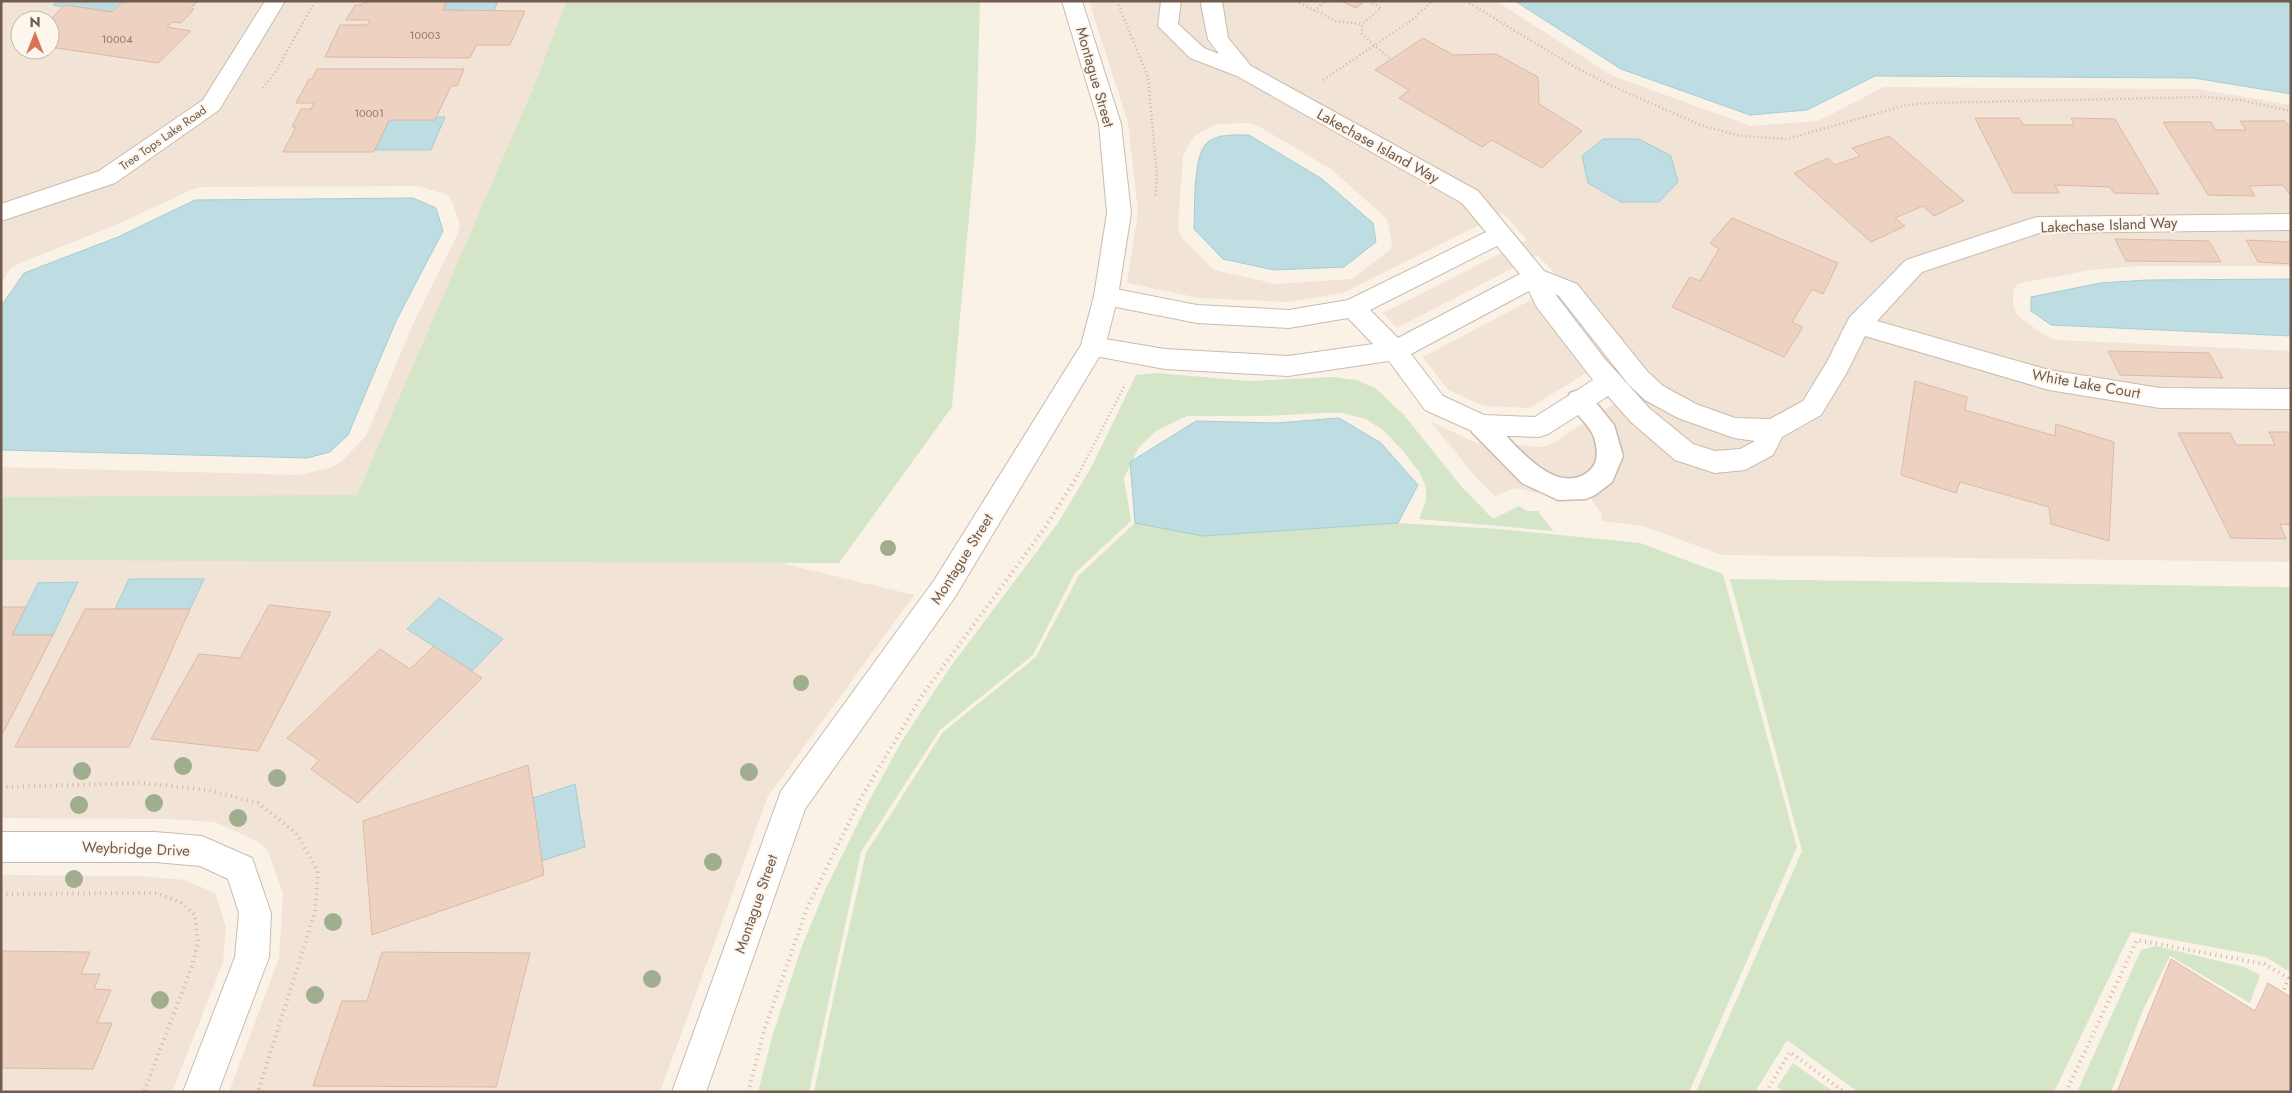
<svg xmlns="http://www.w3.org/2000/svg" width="2292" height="1093" viewBox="0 0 2292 1093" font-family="Jost,sans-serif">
<rect width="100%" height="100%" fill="#faf2e7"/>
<path fill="#f1e4d6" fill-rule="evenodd" d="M1,1H638L464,487L914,595L768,796L660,1092H229L279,958L283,894L268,851L259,842L215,822L167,819L1,818V467L299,475L333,467L342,461L366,436L414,322L458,233L460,225L452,201L447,195L419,186L203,187L191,190L114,226L22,262L11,268L1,283ZM20,20H50V50H20Z
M1089,1H1496L1613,76L1751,126L1818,121L1884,87L2199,89L2291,105V266H2140L2090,270L2017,284L2013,291V306L2018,316L2047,337L2058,340L2291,351V562L1722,555L1643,526L1602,521L1601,513L1586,492L1560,484L1537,493L1515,488L1495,496L1475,476L1430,421L1474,442L1542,447L1554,443L1594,416L1640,389L1611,358L1529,408L1484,406L1448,390L1423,357L1563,283L1538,255L1397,328L1383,313L1527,240L1503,213L1343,293L1287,302L1199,298L1127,283L1138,212L1128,123ZM1248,123L1258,126L1331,169L1387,219L1392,242L1391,249L1352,279L1276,284L1214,270L1181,237L1178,228L1183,156L1194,136L1216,124Z
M1,875L142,876L185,880L215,893L226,927L223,962L172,1092H1Z"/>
<path fill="#d4e6c7" d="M567,1H980L976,138L952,407L839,563L1,560V497L357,495L532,91Z
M1156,373L1250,381L1333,377L1356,380L1375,388L1404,415L1461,486L1493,519L1519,506L1527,511H1538L1553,531L1419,519L1426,501V488L1420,473L1403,451L1384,431L1366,419L1342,413H1319L1264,416H1187L1156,431L1139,447L1124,478L1131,521L1075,573L1033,655L940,730L861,852L809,1092H758L772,1037L802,946L826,888L870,799L902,741L949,669L1058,523L1092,466L1136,375Z
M1135,523L1203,536L1398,523L1498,529L1640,543L1723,574L1797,847L1689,1092H814L836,985L866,853L943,732L1036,657L1079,575Z
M1730,579L2291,587V973L2266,957L2131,932L2054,1092H1858L1787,1040L1755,1092H1696L1802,851Z
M2156,946L2244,967L2260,975L2250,1003L2170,956L2143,1010L2111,1092H2077L2141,950Z
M1793,1063L1834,1092H1783L1777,1087Z"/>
<path fill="#bddde2" stroke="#a5cdd3" d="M57,1H123L112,12L65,5L64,7L53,5Z
M447,1H498L494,11L443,10Z
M1515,1H2291V94L2194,78L1875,76L1807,110L1750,115L1621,69Z
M437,117H445L431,150H375L389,120H435Z
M1249,135L1322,179L1373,223L1376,242L1344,267L1274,270L1223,259L1194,229C1195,208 1193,160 1205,145C1214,133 1236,135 1249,135Z
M1603,139H1639L1671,156L1678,182L1659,202H1621L1588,183L1582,156Z
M413,198L436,208L443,231L396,321L348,435L330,452L307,458L1,450V306L24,273L118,237L195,200Z
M2291,279V336L2051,325L2031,311V297L2100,283L2147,280Z
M1339,418L1381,443L1418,485L1398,523L1203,536L1135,523L1130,462L1196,421L1276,423Z
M129,579H204L190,609H115Z
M78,582L53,635H12L38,583Z
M439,598L503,639L472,671L407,629Z
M575,784L585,847L541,861L533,798Z"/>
<path fill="#edd2c1" stroke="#deb8a3" d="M123,1H198L191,8L194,9L181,23L172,22L167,27L191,31L158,63L50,47V20L65,5L112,12Z
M364,1H447L443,10L525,11L510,45H476L470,58L325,57L340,25H367L370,20H346L355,5H362Z
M1341,1H1365L1356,8Z
M1423,38L1453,55L1496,54L1538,77L1539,104L1582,131L1542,168L1492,140L1482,147L1399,98L1409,90L1375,70Z
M317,69H464L457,86H451L435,120H389L374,152H283L296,127H292L301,109H311L314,103H296L309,79H312Z
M1975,118H2019L2023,125H2074L2071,118L2115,119L2159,194L2114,193L2110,187L2055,185L2059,193H2013Z
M2240,121H2285L2291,129V196L2283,185L2249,186L2255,196L2208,195L2163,122H2211L2215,130H2246Z
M1889,136L1964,201L1934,216L1923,206L1895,218L1905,226L1871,242L1794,173L1828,158L1835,165L1860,156L1852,148Z
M1732,218L1838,263L1823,294L1812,289L1792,322L1803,327L1784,357L1672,307L1690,277L1700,281L1719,249L1710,243Z
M2115,239L2209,241L2221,262L2126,261Z
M2246,240L2291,242V264L2258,262Z
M2108,351L2209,353L2223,378L2120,375Z
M1915,381L1967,397L1965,410L2055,436L2056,424L2114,442L2109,541L2051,524L2049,507L1960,482L1956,493L1901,475Z
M2269,432H2291V525L2280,524L2286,539L2231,538L2178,433H2230L2236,445H2275Z
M269,605L331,612L258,751L151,739L199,654L240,658Z
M1,607H26L12,635H53L3,733H1Z
M85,609H190L129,747H15Z
M434,646L482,678L358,803L311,769L319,760L287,738L380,649L410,669Z
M528,765L544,875L372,935L363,821Z
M1,951L90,952L81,974H100L94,989L111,990L97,1023H112L93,1069L1,1068Z
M382,952L530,953L496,1087L313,1086L342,1001H367Z
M2171,959L2255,1011L2268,983L2291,997V1092H2117Z"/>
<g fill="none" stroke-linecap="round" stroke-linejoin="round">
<defs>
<path id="service" d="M1579,390L1588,393L1614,425L1623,456L1612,482L1595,495L1586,499L1558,500L1522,483L1472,432L1469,425L1472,418L1481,415L1490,418C1511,440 1554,498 1588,472C1599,464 1598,450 1594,437C1589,424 1574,413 1567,400L1570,393Z"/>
<path id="minor" d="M265,1H285L219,110L115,183L1,221V204L99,171L203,100Z
M1161,1H1181L1178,24L1204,48L1219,54L1208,39L1201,4L1202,1H1222L1228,38L1251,66L1478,191L1544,271L1577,284L1647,371L1663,386L1696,404L1735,418L1770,419L1803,401L1827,362L1849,318L1906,260L2030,219L2038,217L2291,214V230L2039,233L1922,272L1877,321L2049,370L2160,388L2291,389V409L2160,408L2049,390L1865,336L1846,374L1821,415L1782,437L1773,455L1745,470L1715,473L1675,460L1631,422L1608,396L1548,434L1539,437L1481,435L1425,410L1389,361L1288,376L1165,369L1084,354L1081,347L1084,340L1093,337L1165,349L1288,356L1373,344L1348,318L1289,328L1197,323L1106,305L1097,302L1094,296L1097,290L1106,287L1197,305L1289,310L1348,300L1486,232L1462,203L1237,76L1190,58L1158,26ZM1497,246L1520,274L1398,338L1370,310ZM1529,291L1536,306L1593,380L1535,417L1484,415L1443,396L1411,354ZM1555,294L1559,296L1629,385L1645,400L1678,418L1734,438L1755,441L1740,449L1715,451L1693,444L1649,408L1604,358Z
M1,832H155L202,836L252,858L271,913L269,957L218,1092H183L235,957L239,913L228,879L200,866L155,862H1Z"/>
<path id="tertiary" d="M1062,1H1082L1121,124L1131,213L1118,296L1105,347L955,597L805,809L706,1092H672L781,791L935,579L1081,345L1094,296L1107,213L1099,124Z"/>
</defs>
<use href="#service" stroke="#cbbaae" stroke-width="3"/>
<use href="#minor" stroke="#cbbaae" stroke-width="2"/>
<use href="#tertiary" stroke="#cbbaae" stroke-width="2"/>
<path stroke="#d2b5a5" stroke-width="2.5" stroke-dasharray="1 3" stroke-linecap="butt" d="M1117,1L1148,77L1157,177L1155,197
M1296,1L1336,21L1362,24
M1369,1L1381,8L1362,24V34L1389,58
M1466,1L1573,66L1608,84L1700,125L1741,136L1787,139L1907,105L1928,103L2204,97L2239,100L2291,111
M1314,11L1325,1
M1323,80L1412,20L1432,1
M263,88L275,73L315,1
M1079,473L1125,385"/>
<path stroke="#d2b5a5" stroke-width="4" stroke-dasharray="1 4.5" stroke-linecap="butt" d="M1,787L142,783L208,790L258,803L296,833L318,871L315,912L258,1092
M1,894L156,893L180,902L195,915L198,943L192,966L144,1092
M748,1092L765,1028L807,908L861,798L923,694L1044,529L1080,472
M1766,1092L1790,1052L1844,1092
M2066,1092L2137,940L2264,964L2288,978L2283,992"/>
<use href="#service" fill="#fff" fill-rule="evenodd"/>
<use href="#minor" fill="#fff" fill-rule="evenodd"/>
<use href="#tertiary" fill="#fff" fill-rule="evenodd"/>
</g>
<g fill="#a0ae8f">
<circle cx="888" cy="548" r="8"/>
<circle cx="801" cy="683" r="8"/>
<circle cx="183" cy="766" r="9"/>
<circle cx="82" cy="771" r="9"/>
<circle cx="749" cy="772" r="9"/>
<circle cx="277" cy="778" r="9"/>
<circle cx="154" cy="803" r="9"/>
<circle cx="79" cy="805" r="9"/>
<circle cx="238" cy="818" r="9"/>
<circle cx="713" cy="862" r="9"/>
<circle cx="74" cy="879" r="9"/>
<circle cx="333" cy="922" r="9"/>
<circle cx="652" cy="979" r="9"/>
<circle cx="315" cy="995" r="9"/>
<circle cx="160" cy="1000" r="9"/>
</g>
<g text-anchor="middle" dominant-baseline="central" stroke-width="4" stroke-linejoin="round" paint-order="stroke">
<g font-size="11" fill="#90786b">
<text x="425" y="35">10003</text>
<text x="117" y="39">10004</text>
<text x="369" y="113">10001</text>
</g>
<g font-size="12" fill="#715a4e" stroke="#fdf6ed">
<text transform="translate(163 138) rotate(-35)">Tree Tops Lake Road</text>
</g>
<g font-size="15" fill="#715a4e" stroke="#fdf6ed">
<text transform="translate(1095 77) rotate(74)">Montague Street</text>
<text transform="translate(1378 146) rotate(29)">Lakechase Island Way</text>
<text transform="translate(2109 225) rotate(-2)">Lakechase Island Way</text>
<text transform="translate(2086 384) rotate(10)">White Lake Court</text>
<text transform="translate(962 559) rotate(-58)">Montague Street</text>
<text transform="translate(136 849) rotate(2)">Weybridge Drive</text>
<text transform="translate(756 904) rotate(-71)">Montague Street</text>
</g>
</g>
<rect width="2292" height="1093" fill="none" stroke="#715a4e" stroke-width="5"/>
<g transform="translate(35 35)"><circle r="24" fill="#fdf6ed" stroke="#c5b8ad"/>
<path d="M0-4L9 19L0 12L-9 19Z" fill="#d87258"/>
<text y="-8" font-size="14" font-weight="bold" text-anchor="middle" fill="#715a4e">N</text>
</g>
</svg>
